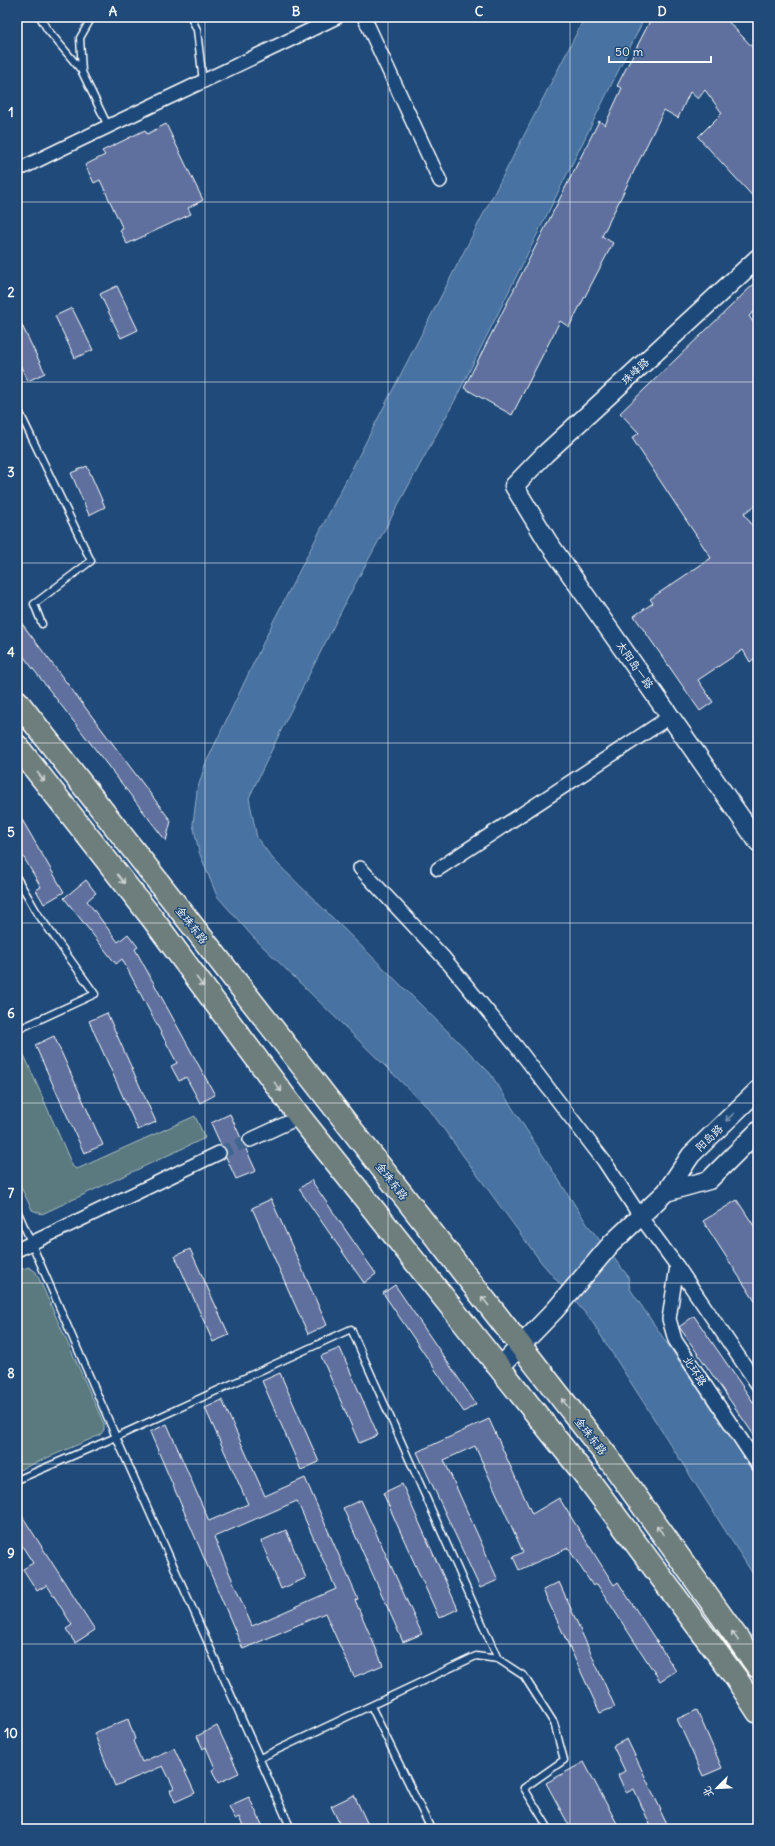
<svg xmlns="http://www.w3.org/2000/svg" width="775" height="1846" viewBox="0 0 775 1846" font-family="Delius,'LXGW WenKai TC',sans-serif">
<rect width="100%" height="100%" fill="#1f4a7a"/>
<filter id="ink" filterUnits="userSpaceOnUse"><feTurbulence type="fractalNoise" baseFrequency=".025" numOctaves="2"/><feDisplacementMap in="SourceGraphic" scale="8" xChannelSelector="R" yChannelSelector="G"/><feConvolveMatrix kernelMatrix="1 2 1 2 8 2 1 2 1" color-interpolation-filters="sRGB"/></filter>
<g filter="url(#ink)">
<path fill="#5a7a7f" stroke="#acbcbf" d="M18,1041L73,1167L77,1169L195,1116L205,1138L42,1214L32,1210L17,1179Z
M29,1267L36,1272L104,1424V1430L100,1435L17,1471V1271Z"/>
<path fill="#4772a1" stroke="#91aac7" d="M585,17H645L454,402L353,588L285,722L249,798L257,838L273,859L490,1073L587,1224L628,1276L630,1289L758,1477V1582L591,1320L541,1262L429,1109L253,937L217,896L199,852L193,824L197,791L205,765L274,620Z"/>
<path fill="#60709e" stroke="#fff" fill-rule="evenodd" d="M652,17H724L758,53V202L698,137L722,113L705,90L698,99L690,92L678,118L664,110L602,236L613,243L569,327L560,321L512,415L464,388L599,121L605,125L622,88L617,86Z
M166,124L203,200L188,208L191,214L127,244L120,230L123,229L100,180L94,183L85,165L105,155L102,151L145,130L147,134Z
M758,280V308L749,316L758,329V504L744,513L758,534V655L750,662L743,650L698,680L713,702L700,711L634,616L653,603L650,599L711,558L632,438L639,433L620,413Z
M117,286L138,330L121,338L100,294Z
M72,308L93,350L75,358L55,316Z
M17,315L45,373L28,381L17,359Z
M87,466L105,507L89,515L71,473Z
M17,617L171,821L166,841L17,648Z
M17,811L64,892L44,904L36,890L41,887L17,846Z
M86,880L96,893L87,901L118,942L128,934L138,947L135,949L215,1095L200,1103L186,1077L179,1081L171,1066L177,1063L122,959L116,964L64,898Z
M107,1013L156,1122L138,1130L89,1021Z
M54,1036L103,1145L84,1153L35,1045Z
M230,1114L256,1171L236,1179L226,1157V1150L221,1145L211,1123Z
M311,1180L376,1274L364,1283L299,1189Z
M271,1199L327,1325L308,1334L252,1208Z
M737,1200L758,1232V1306L703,1221Z
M190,1249L229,1335L213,1342L175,1256Z
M395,1285L476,1404L464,1412L383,1293Z
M694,1316L758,1409V1441L680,1328L679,1327Z
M340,1348L378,1435L359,1443L321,1356Z
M280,1373L319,1462L301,1470L262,1381Z
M222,1400L265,1496L305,1478L358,1599L355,1600L383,1665L354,1677L325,1613L243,1649L150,1432L167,1424L209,1521L248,1504L205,1408ZM297,1501L336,1589L252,1626L214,1537Z
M489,1419L532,1514L559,1498L614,1585L618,1582L676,1671L660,1681L597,1584L593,1586L568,1548L519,1570L513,1557L523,1552L475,1446L444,1460L498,1580L480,1588L417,1452Z
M402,1484L458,1609L439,1618L383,1493Z
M361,1500L422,1634L403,1642L343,1508Z
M17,1508L95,1630L75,1643L66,1629L72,1625L47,1585L37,1591L23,1569L33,1563L17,1538Z
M286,1530L306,1578L281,1589L261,1541Z
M559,1582L615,1707L600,1713L543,1590Z
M697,1710L722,1768L703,1776L677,1719Z
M128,1719L135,1739L133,1741L142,1762L174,1748L195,1793L175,1802L170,1790L174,1788L163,1766L115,1786L94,1733Z
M217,1726L239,1773L218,1783L212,1770L215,1768L206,1747L203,1749L197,1736Z
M627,1739L661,1810H660L669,1829H652L634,1789L626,1793L618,1775L625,1771L613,1746Z
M584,1762L620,1829H571L546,1783Z
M354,1795L370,1829H342L331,1806Z
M249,1797L264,1829H244L239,1817L235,1819L229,1806Z"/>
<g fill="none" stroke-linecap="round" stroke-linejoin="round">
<path stroke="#41658e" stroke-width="13" stroke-dasharray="13 6" stroke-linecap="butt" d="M219,1153L250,1140"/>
<defs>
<path id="lane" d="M40,17L47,29L82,71
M92,17L80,38L82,72L108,126
M191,17L197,30L203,82
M17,407L91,561L34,604L42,624
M17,878L38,914L95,994L17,1030
M17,1210L116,1437L291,1829
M17,1480L116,1437L351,1329L498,1659L476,1656L260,1758
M498,1659L524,1676L554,1723L564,1760L524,1788L549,1829
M372,1708L431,1829"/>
<path id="street" d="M364,17L440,181
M24,167C128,116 233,68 337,17
M360,868L444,958L516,1046L604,1161L640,1216L677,1266L758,1385
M438,869L671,716
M250,1140L300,1117
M17,1250L219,1153
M677,1266L669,1319L675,1340L758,1465"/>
<path id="secondary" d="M758,258L545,454L514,486L548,542L758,842
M666,1192L709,1180L758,1131
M500,1367L555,1310L611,1244L666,1192L691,1155L758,1090"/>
<path id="highway" d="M17,701L609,1459L758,1667
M17,746L152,918L300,1117L588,1479L736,1678L758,1712"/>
</defs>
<use href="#lane" stroke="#fff" stroke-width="9"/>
<use href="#street" stroke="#fff" stroke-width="16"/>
<use href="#secondary" stroke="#fff" stroke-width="21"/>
<use href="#highway" stroke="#fff" stroke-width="25"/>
<use href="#lane" stroke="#1f4a7a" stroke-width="6"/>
<use href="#street" stroke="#1f4a7a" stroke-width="13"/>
<use href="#secondary" stroke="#1f4a7a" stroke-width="18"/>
<use href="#highway" stroke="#6d7e7c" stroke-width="22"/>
</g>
<defs><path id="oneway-shaft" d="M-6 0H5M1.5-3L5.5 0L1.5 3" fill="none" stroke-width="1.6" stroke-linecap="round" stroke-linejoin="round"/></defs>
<g stroke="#ccd2d1">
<use href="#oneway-shaft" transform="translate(41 777) rotate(52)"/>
<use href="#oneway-shaft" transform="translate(121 879) rotate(52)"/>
<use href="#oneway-shaft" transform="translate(200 982) rotate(53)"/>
<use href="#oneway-shaft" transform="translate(278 1087) rotate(53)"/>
<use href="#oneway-shaft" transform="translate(485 1301) rotate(-128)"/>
<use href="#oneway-shaft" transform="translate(565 1403) rotate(-128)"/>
<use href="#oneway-shaft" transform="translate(660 1530) rotate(-126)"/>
<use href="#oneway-shaft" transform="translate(735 1636) rotate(-126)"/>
</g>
<use stroke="#7992af" href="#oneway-shaft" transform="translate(730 1117) rotate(136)"/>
</g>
<path fill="none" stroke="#fff" stroke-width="1" stroke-opacity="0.55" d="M205,17V1829M388,17V1829M570,17V1829M17,202H758M17,382H758M17,563H758M17,743H758M17,923H758M17,1103H758M17,1283H758M17,1464H758M17,1644H758"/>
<g text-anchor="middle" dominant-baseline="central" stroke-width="3" stroke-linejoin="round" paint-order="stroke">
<g font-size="11" fill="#fff" stroke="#1f4a7a">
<text transform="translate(635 371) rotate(-43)">珠峰路</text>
<text transform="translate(635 665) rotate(55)">太阳岛一路</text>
<text transform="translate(192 925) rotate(52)">金珠东路</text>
<text transform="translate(709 1138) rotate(-44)">阳岛路</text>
<text transform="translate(392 1181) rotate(52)">金珠东路</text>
<text transform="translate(695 1371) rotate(57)">北环路</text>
<text transform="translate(591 1436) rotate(52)">金珠东路</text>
</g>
</g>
<rect width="775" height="1846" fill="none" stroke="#1f4a7a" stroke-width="44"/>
<g transform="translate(717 1788) rotate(246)" stroke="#1f4a7a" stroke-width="3" paint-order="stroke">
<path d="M0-3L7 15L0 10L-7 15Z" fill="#ffffff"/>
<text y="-6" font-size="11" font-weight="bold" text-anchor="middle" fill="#ffffff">北</text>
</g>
<path d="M609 56v6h102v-6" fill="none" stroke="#ffffff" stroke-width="2"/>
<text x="615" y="56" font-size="12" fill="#ffffff" stroke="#1f4a7a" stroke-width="3" paint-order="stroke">50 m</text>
<rect x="22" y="22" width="731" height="1802" fill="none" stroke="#fff" stroke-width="1.5"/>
<g font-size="13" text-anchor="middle" font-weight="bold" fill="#fff">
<text x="113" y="16">A</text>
<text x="296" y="16">B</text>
<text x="479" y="16">C</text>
<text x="662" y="16">D</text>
<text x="11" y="117">1</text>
<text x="11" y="297">2</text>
<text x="11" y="477">3</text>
<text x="11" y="657">4</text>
<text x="11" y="837">5</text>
<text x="11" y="1018">6</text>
<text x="11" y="1198">7</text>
<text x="11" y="1378">8</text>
<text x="11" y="1558">9</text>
<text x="11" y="1738">10</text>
</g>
</svg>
